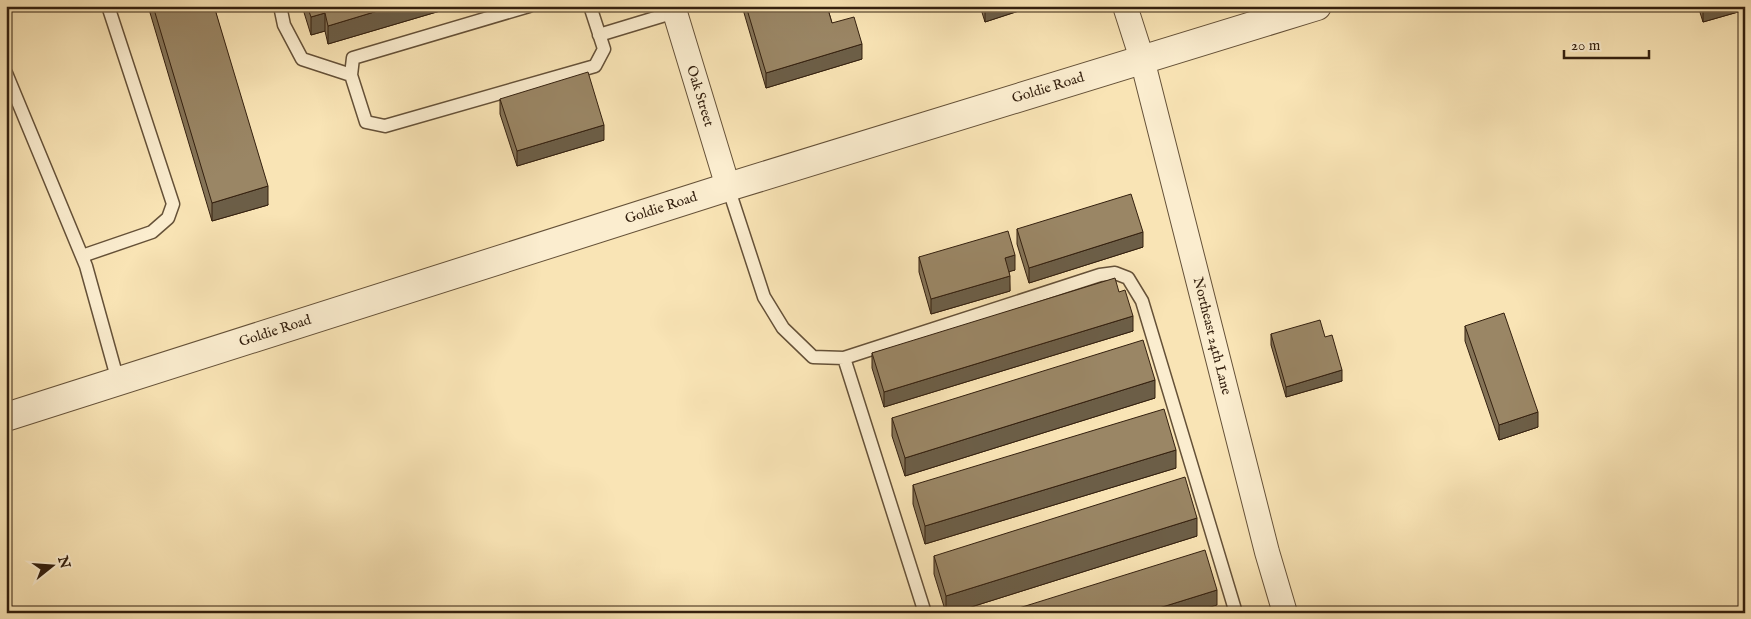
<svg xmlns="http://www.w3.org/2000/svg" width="1751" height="619" viewBox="0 0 1751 619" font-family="'IM FELL English',serif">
<rect width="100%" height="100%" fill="#f9e4b5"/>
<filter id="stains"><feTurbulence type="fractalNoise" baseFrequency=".004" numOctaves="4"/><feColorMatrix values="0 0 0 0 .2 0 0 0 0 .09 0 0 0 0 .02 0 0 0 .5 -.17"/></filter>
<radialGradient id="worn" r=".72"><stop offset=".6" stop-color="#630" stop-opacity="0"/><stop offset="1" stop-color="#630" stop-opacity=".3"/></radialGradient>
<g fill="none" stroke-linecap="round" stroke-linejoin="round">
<defs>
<path id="service" d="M280,6L284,25L302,59L351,75
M529,6L353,58L351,75L366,122L385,126L595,66L604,49L590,6
M599,35L675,12
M6,73L86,266L118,381
M728,187L764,297L783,328L813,357L844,358L1100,275L1115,273L1128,278L1142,301L1236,613
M82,256L152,232L168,218L173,204L108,6
M844,358L925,613"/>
<path id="minor" d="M673,6L728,187
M1125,6L1142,59L1267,552L1285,613"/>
<path id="tertiary" d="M6,417L728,187L1317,6"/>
</defs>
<use href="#service" stroke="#655138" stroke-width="15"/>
<use href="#minor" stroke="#655138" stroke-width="26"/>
<use href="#tertiary" stroke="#655138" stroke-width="30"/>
<use href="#service" stroke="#fbedcf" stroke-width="12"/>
<use href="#minor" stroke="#fbedcf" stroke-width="24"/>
<use href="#tertiary" stroke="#fbedcf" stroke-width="28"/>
</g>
<path fill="#847357" stroke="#34200f" d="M148,6H214L268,205L212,221Z
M302,6H457L328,44L325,31L311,35Z
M742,6H827L832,23L862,59L766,88Z
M980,6H1034L985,22Z
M1698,6H1745V10L1703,22Z
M500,99L604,140L517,166L500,114Z
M1017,229L1143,247L1029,283L1017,244Z
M919,257L1015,270L1009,271L1010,291L931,314L919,272Z
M1119,292L1133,331L884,407L872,368V353Z
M1465,326L1538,427L1499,440L1465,341Z
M1271,334L1325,337L1342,381L1286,397L1271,345Z
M1155,398L905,476L892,436V418Z
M1176,468L925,544L913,504V485Z
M1197,536L952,613H946L934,574V556Z"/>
<path fill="#6c5e47" stroke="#34200f" d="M394,6H457L328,44V26Z
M1000,6H1034L985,22V11Z
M1719,6H1745V10L1703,22V11Z
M325,13V31L311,35V17Z
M862,44V59L766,88V73Z
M604,125V140L517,166V151Z
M268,186V205L212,221V203Z
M1143,232V247L1029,283V268Z
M1015,255V270L1005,273V258Z
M1010,276V291L931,314V299Z
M1133,316V331L884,407V392Z
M1342,370V381L1286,397V387Z
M1155,380V398L905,476V458Z
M1538,412V427L1499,440V425Z
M1176,450V468L925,544V526Z
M1197,518V536L952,613H946V596Z
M1217,590V605L1191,613H1143Z"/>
<path fill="#9a8665" stroke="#34200f" d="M153,6H214L268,186L212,203Z
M307,6H394L328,26L325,13L311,17Z
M746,6H827L832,23L854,17L862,44L766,73Z
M983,6H1000L985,11Z
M1701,6H1719L1703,11Z
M588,72L604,125L517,151L500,99Z
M1131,194L1143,232L1029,268L1017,229Z
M1008,231L1015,255L1005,258L1010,276L931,299L919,257Z
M1115,278L1119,292L1125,290L1133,316L884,392L872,353Z
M1504,313L1538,412L1499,425L1465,326Z
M1320,320L1325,337L1332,335L1342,370L1286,387L1271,334Z
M1143,340L1155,380L905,458L892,418Z
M1164,409L1176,450L925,526L913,485Z
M1185,477L1197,518L946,596L934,556Z
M1205,550L1217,590L1143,613H1003Z"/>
<g text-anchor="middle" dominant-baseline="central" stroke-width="4" stroke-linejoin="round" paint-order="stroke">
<g font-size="14" fill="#34200f" stroke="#fbedcf">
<text transform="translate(1048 88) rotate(-17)">Goldie Road</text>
<text transform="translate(700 96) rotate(73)">Oak Street</text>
<text transform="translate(661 208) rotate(-18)">Goldie Road</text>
<text transform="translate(275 331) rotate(-18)">Goldie Road</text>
<text transform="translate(1212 336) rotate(76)">Northeast 24th Lane</text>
</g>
</g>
<rect width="1751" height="619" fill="none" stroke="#f9e4b5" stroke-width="25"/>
<rect x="8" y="8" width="1736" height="604" fill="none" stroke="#34200f" stroke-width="2.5"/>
<rect x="12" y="12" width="1726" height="594" fill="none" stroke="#34200f"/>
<g transform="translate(52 566) rotate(73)" stroke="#fbedcf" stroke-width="4" paint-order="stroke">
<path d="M0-4L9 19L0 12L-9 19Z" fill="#34200f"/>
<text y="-8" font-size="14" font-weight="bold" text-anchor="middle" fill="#34200f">N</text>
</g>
<path d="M1564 50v8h85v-8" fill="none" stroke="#34200f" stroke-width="2.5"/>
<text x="1571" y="50" font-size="15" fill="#34200f" stroke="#fbedcf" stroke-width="4" paint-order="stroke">20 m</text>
<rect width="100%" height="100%" filter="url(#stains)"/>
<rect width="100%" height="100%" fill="url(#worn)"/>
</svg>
